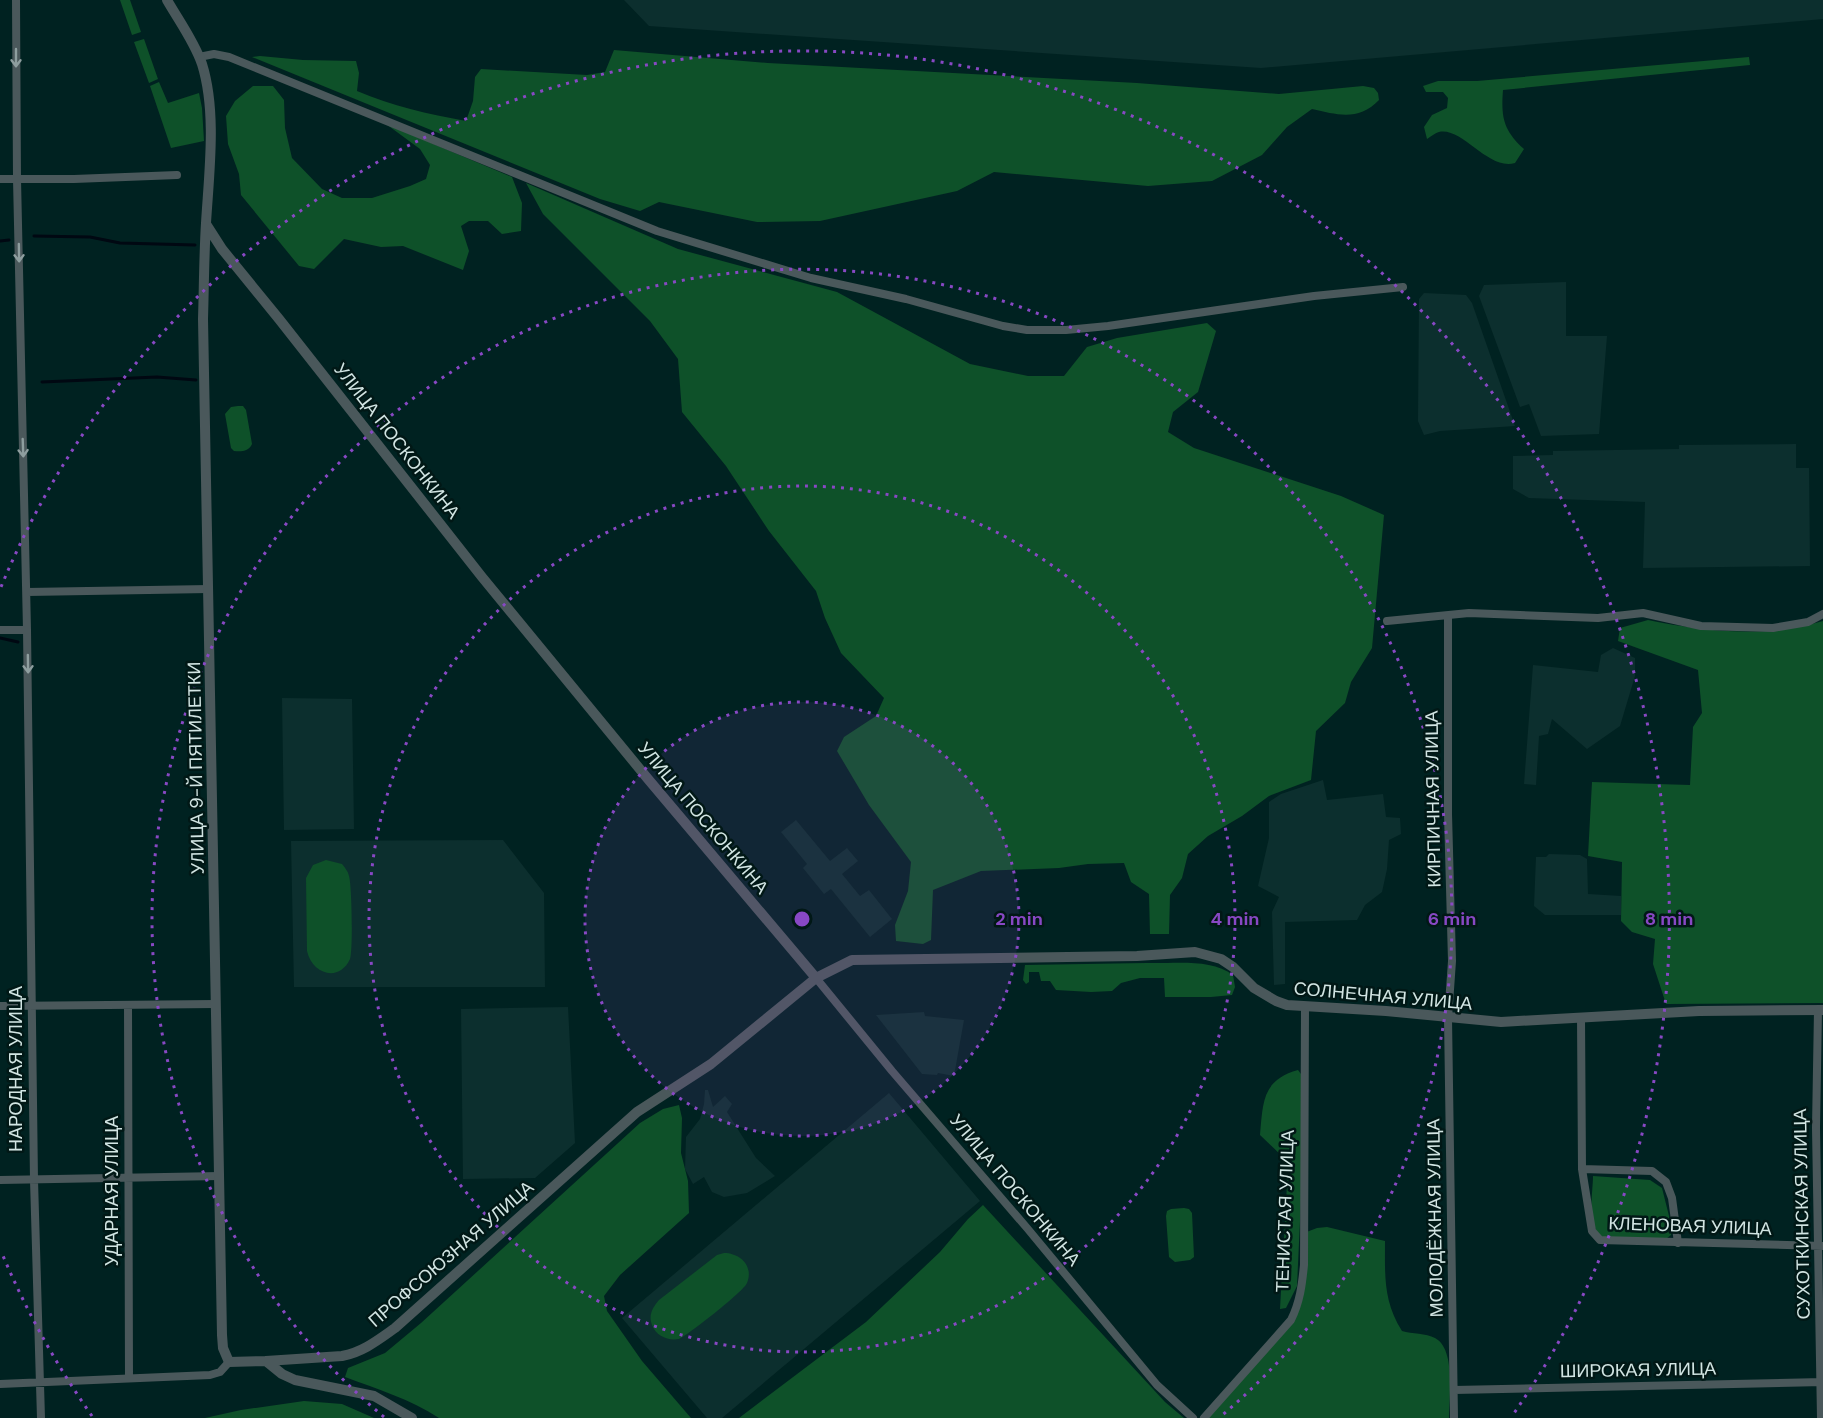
<svg xmlns="http://www.w3.org/2000/svg" width="1823" height="1418" viewBox="0 0 1823 1418" font-family="'DM Sans',sans-serif">
<rect width="100%" height="100%" fill="#002221"/>
<path fill="#0c2f2e" d="M624,0H1823V19L1261,68L649,26Z
M1566,282V336H1607L1599,434L1541,436L1529,404L1520,407L1479,296L1484,285Z
M1424,293L1466,295L1472,303L1515,426L1440,431L1424,435L1418,421L1419,299Z
M1796,444V468H1809L1810,566L1643,568L1645,502L1529,498L1513,489V456L1553,455V451L1679,449V445Z
M1613,648L1635,658V676L1620,726L1587,749L1552,719L1548,734L1539,736L1536,785L1524,784L1533,665L1598,672L1601,655Z
M282,698L352,699L354,829L284,830Z
M1323,780L1327,800L1383,794L1386,817L1400,818L1401,834L1389,840L1387,869L1382,892L1365,905L1357,920L1285,922V984L1274,985L1272,912L1279,897L1258,886L1269,838V802L1281,794Z
M796,820L830,861L847,848L858,861L842,874L860,896L869,890L892,919L870,937L831,889L824,894L803,868L807,864L781,832Z
M503,840L544,893L545,987H294L291,841Z
M1549,854L1580,855L1587,859L1588,894L1621,896V915H1545L1534,906L1536,857H1546Z
M568,1007L575,1143L535,1178L463,1179L461,1009Z
M924,1012L925,1016L964,1020L954,1076L938,1073L937,1075L922,1074L876,1015Z
M705,1090H708L713,1107L725,1096L732,1104L727,1112L756,1158L775,1176L747,1193L724,1197L712,1192L704,1177L693,1184L685,1169L686,1137L700,1119L704,1104Z
M889,1093L980,1201L722,1418H707L622,1318Z"/>
<path fill="#0e5129" d="M120,0H130L141,32L132,35Z
M144,39L158,79L149,83L134,42Z
M614,50L768,63L1137,83L1279,94L1363,86L1374,88L1378,93L1379,100C1359,121 1338,115 1312,109L1287,127L1262,155L1212,181L1148,186L994,172L957,191L820,221L757,222L659,202L640,211L600,199L252,57L260,56L303,60L356,61L359,73L357,91C392,106 428,114 466,121L473,101L475,77L481,69L587,75L605,72Z
M1749,57L1750,65L1503,90C1501,117 1503,130 1524,149L1515,163C1488,171 1463,127 1439,132C1435,133 1430,137 1427,139L1424,127L1432,115L1447,108L1448,98L1443,92H1426L1423,86L1438,81H1477Z
M159,82L168,103L199,93L202,108L204,141L171,148L150,86Z
M253,86H273L284,100L285,128L292,158L322,189L342,198H372L410,186L426,179L430,165L420,149L386,124L512,177L522,203L521,231L502,234L488,221H469L461,226L469,251L463,270L403,246L381,247L344,239L314,269L299,266L241,195L239,174L228,144L226,116L235,101Z
M526,183L678,249L837,292L970,364L1028,376H1064L1087,347L1117,338L1207,323L1216,331L1198,392L1173,412L1168,432L1194,448L1341,496L1384,515L1372,648L1351,682L1345,703L1316,731L1311,780L1269,796L1242,816L1208,836L1188,854L1182,878L1170,895L1169,934H1150L1149,894L1131,882L1124,863L1088,864L1059,868L981,871L933,890L931,940L923,944L896,941L895,925L908,891L911,862L869,805L837,751L844,737L876,716L884,698L841,653L825,618L816,591L769,531L726,466L682,412L678,359L650,321L543,214Z
M238,406H243L246,410L252,444C249,451 242,452 234,451L231,448L225,414L231,407Z
M1648,620C1707,632 1765,638 1823,621V1003L1666,1004L1653,964L1655,939L1632,932L1621,921L1622,862L1588,856L1592,782L1690,785L1693,727L1702,713L1698,670L1618,641L1620,628Z
M326,860L342,864C345,868 348,871 349,876C352,886 353,951 350,959C339,983 312,974 307,951L306,878L313,865Z
M1147,963C1173,964 1211,958 1233,975L1235,987L1232,995L1211,997H1165L1164,978H1140L1121,983L1112,991L1091,992L1056,990L1050,981H1041L1039,972H1029V982L1026,984L1023,980L1025,965Z
M1298,1070L1301,1074V1200L1297,1286L1286,1308L1280,1309L1287,1184L1284,1158L1260,1135C1263,1102 1262,1080 1298,1070Z
M679,1105L682,1118L681,1153L688,1181L689,1213L620,1275L604,1296L607,1311L642,1361L691,1418H439C410,1399 377,1389 345,1377L348,1368L385,1353L421,1323L640,1123L663,1109Z
M1593,1176L1650,1180L1662,1188L1672,1228L1671,1235L1666,1239L1602,1237C1586,1225 1593,1193 1593,1176Z
M983,1205L1165,1402L1184,1418H739L866,1322L940,1252L968,1219Z
M1184,1208L1189,1209L1192,1213L1194,1257L1190,1260L1175,1262L1169,1257L1166,1216L1167,1211L1171,1209Z
M1327,1227L1385,1241C1385,1275 1383,1301 1402,1331C1412,1334 1426,1333 1435,1338C1456,1349 1449,1397 1449,1418H1204L1296,1311L1304,1233L1317,1228Z
M724,1253C740,1253 754,1266 747,1283C744,1291 687,1336 679,1339C668,1341 656,1336 652,1325C648,1315 653,1307 659,1300L717,1255Z
M304,1401L342,1404L374,1418H205L241,1410Z"/>
<g fill="none" stroke-linecap="round" stroke-linejoin="round">
<path stroke="#000812" stroke-width="3" d="M34,236L90,237L120,243L195,245
M0,241L9,240
M42,382L157,377L196,380
M0,638L18,642"/>
<path stroke="#4a585b" stroke-width="8" d="M16,0L17,179L27,630L34,1180L41,1418
M199,57L214,54L229,57L657,231L811,278L906,299L1003,326L1027,330H1066L1108,326L1314,296L1403,287
M0,179H74L177,175
M27,592L209,589
M1448,616V814L1452,961L1448,1018L1454,1418
M1387,621L1469,613L1598,618L1643,613L1701,626L1773,628L1808,622L1823,614
M0,630H27
M816,978L892,1071L1027,1228L1157,1385L1193,1418
M128,1005L129,1378
M0,1006L216,1004
M1818,1010L1816,1128L1821,1418
M1581,1018L1582,1169L1592,1231L1600,1240L1823,1246
M1582,1169L1652,1171L1666,1182L1672,1198L1678,1243
M0,1180L220,1176
M0,1384L210,1375L220,1372L229,1362
M1454,1390L1823,1382
M1204,1418L1291,1320C1300,1302 1302,1285 1304,1265L1305,1007"/>
<path stroke="#4a585b" stroke-width="10" d="M167,0C179,21 194,41 202,64C217,112 209,173 206,223C204,255 204,287 203,319L222,1335L223,1348L229,1362L266,1361L342,1356C363,1352 378,1340 395,1328L637,1112L711,1064L816,978L852,960L1137,956L1195,952L1221,959L1233,967L1254,988L1276,1001L1287,1005L1386,1011L1501,1022L1699,1011L1823,1010
M206,224L222,249L279,319L482,577L648,779L816,978
M266,1361L282,1374L295,1380L374,1396L412,1418"/>
</g>
<defs><path id="oneway-shaft" d="M-6 0H5M1.5-3L5.5 0L1.5 3" fill="none" stroke-width="1.6" stroke-linecap="round" stroke-linejoin="round" transform="scale(1.5)"/></defs>
<g stroke="#8e9e9f">
<use href="#oneway-shaft" transform="translate(16 58) rotate(90)"/>
<use href="#oneway-shaft" transform="translate(19 253) rotate(89)"/>
<use href="#oneway-shaft" transform="translate(23 448) rotate(88)"/>
<use href="#oneway-shaft" transform="translate(28 664) rotate(89)"/>
</g>
<circle cx="802" cy="919" r="217" fill="#8848c4" fill-opacity=".12"/>
<g fill="none" stroke="#8848c4" stroke-width="3" stroke-dasharray="3 6">
<circle cx="802" cy="919" r="217"/>
<circle cx="802" cy="919" r="433"/>
<path d="M384 1417A650 650 0 1 1 1220 1417"/>
<path d="M92 1416A867 867 0 0 1 1 1251M1 587A867 867 0 1 1 1512 1416"/>
</g>
<g text-anchor="middle" dominant-baseline="central" stroke-width="5" stroke-linejoin="round" paint-order="stroke">
<g font-size="18" fill="#d2e5e3" stroke="#011816">
<text transform="translate(397 441) rotate(52)">УЛИЦА ПОСКОНКИНА</text>
<text transform="translate(196 768) rotate(-91)">УЛИЦА 9-Й ПЯТИЛЕТКИ</text>
<text transform="translate(1433 799) rotate(-91)">КИРПИЧНАЯ УЛИЦА</text>
<text transform="translate(703 818) rotate(50)">УЛИЦА ПОСКОНКИНА</text>
<text transform="translate(1383 996) rotate(5)">СОЛНЕЧНАЯ УЛИЦА</text>
<text transform="translate(16 1069) rotate(-90)">НАРОДНАЯ УЛИЦА</text>
<text transform="translate(1015 1190) rotate(50)">УЛИЦА ПОСКОНКИНА</text>
<text transform="translate(112 1191) rotate(-90)">УДАРНАЯ УЛИЦА</text>
<text transform="translate(1285 1211) rotate(-88)">ТЕНИСТАЯ УЛИЦА</text>
<text transform="translate(1802 1214) rotate(-91)">СУХОТКИНСКАЯ УЛИЦА</text>
<text transform="translate(1435 1218) rotate(-91)">МОЛОДЁЖНАЯ УЛИЦА</text>
<text transform="translate(1690 1226) rotate(2)">КЛЕНОВАЯ УЛИЦА</text>
<text transform="translate(451 1254) rotate(-41)">ПРОФСОЮЗНАЯ УЛИЦА</text>
<text transform="translate(1638 1370) rotate(-1)">ШИРОКАЯ УЛИЦА</text>
</g>
</g>
<circle cx="802" cy="919" r="9" fill="#8848c4" stroke="#011816" stroke-width="3"/>
<g font-size="18" text-anchor="middle" font-weight="bold" fill="#8848c4" stroke="#011816" stroke-width="5" stroke-linejoin="round" paint-order="stroke">
<text x="1019" y="925">2 min</text>
<text x="1235" y="925">4 min</text>
<text x="1452" y="925">6 min</text>
<text x="1669" y="925">8 min</text>
</g>
</svg>
